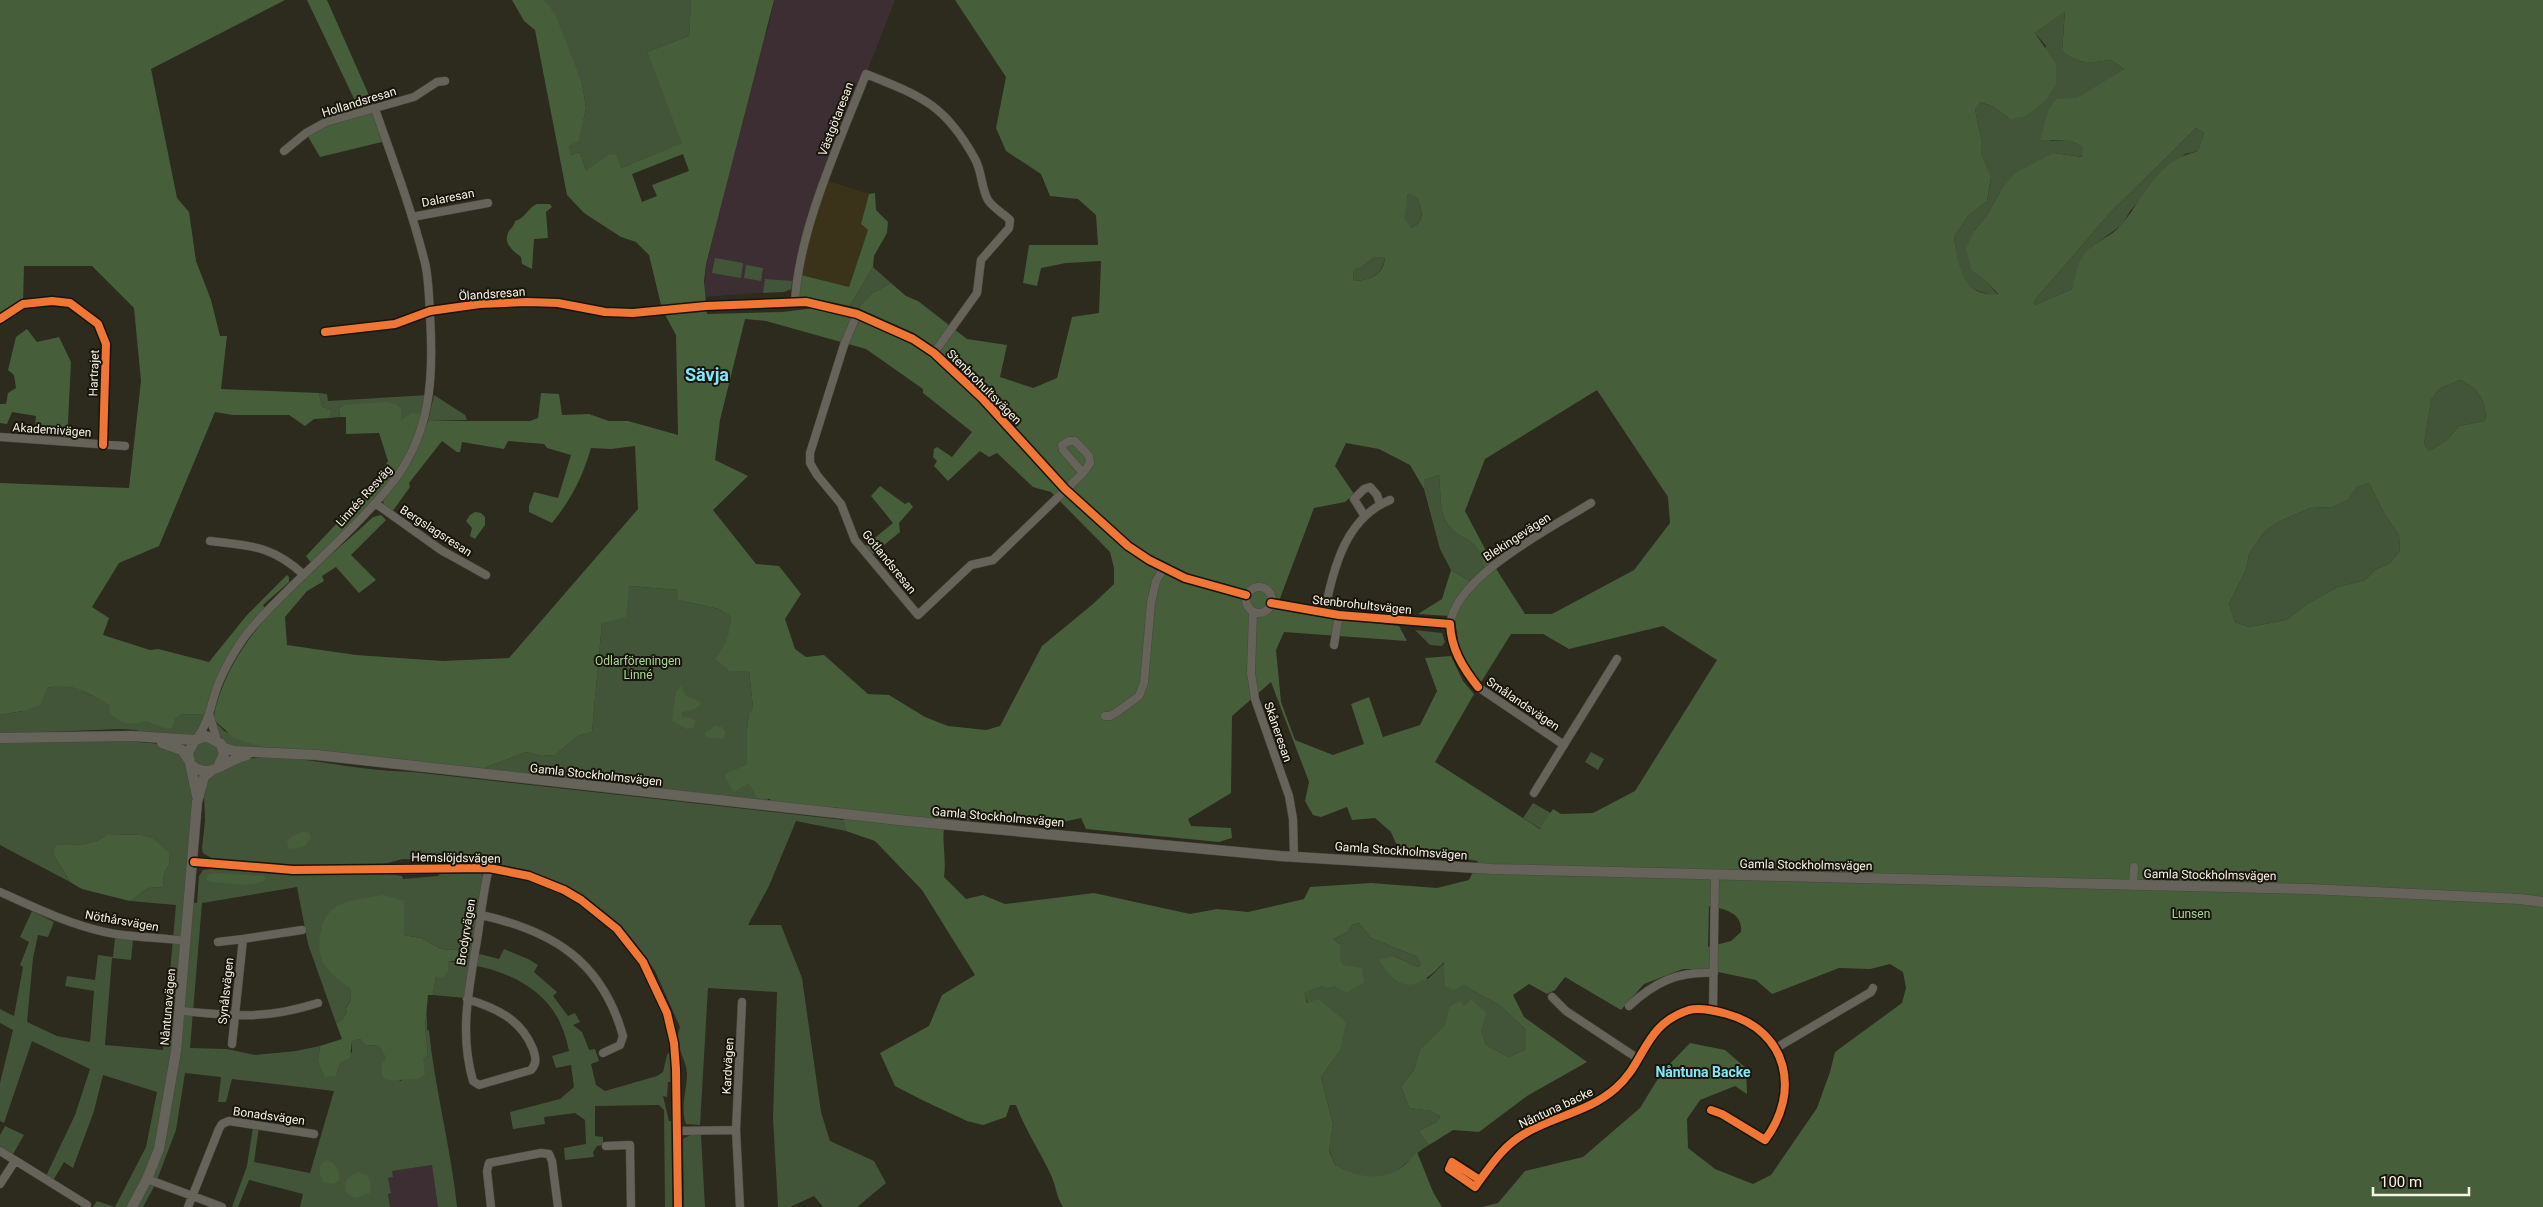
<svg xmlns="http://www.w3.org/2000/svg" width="2543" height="1207" viewBox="0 0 2543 1207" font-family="Roboto,sans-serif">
<rect width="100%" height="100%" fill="#2d2a1e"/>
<path fill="#3a3319" d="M825,180L869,194L861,224L868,230L849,287L797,274Z"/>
<path fill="#3d2e34" d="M774,0H895L825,180L795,290L704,297L706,264L761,45L768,28Z
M432,1165L438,1207H390L388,1194L391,1193L388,1177L392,1171Z"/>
<path fill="#435539" d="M544,0H691L689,36L647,52L683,143L621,168L586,171L580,152L571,155L567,146L579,140L586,108L582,83Z
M2065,10L2062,51C2078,65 2091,63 2111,60L2124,69L2077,99H2056L2050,141H2071L2082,146L2084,157L2053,153L2034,164L2001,190L1987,215L1974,231L1972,271L1987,282L1998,295C1958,292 1960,271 1954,237L1968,216L1987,201L1991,178L1981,154V138L1975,109L1979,102L1994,107L2010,119L2046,46L2035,33Z
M2196,128L2204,133L2198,151L2185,154L2130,211L2122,225L2091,247L2077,271L2072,289L2035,305L2034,301L2109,214Z
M1408,194L1417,198C1423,210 1425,223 1410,228L1403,218Z
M1374,257H1385C1383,275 1369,281 1353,281L1354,270L1362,267Z
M715,258L743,263L741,278L712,273Z
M746,265L763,268L761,281L744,278Z
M873,267L891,283L872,293L858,308L850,306Z
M765,279L792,281L791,289L784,292L763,293Z
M2460,380C2477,387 2488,402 2485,421L2459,426L2447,440L2429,451L2424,444L2431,400L2439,389Z
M319,393L327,394L328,401L427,395L423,414L401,421L339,409L340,417L329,418L332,412L330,409L322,407Z
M434,395L465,415L467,420L428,421Z
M1439,475C1441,490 1439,508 1446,521C1460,546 1477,529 1485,572L1473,583L1451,570L1440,549L1424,489V480Z
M2369,483L2385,515L2399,535L2400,551L2390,563L2375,570L2365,580L2338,587L2307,604L2286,620L2249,627L2235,622L2229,604L2246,570L2249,554L2265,531L2280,521L2310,508L2333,507L2348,500L2357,487Z
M629,586L678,590V600L719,609L731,617L730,633L724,647L749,671L753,707L749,714L747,728V764L724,776L749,783L773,804L479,770L526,752L541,756L555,755L578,736L592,732L602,623Z
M1415,630L1442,633L1445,642L1442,646L1430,645Z
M62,685L79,689L110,705V713L173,727L176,718L183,714L207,715L197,734L191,736L146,734L136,730L120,729L0,734V715L23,711L47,688Z
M213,719L224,731L263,747C230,747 225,752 213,719Z
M201,740L215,743L220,754L215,764L208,768L195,764L191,750Z
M129,741C143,743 165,742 178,751C204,768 189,874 187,902L197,903L199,876L203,870L212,869L314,875L382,873L402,876L403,879L438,876L442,871H478L483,875L472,952L499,959L504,949L528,959L538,965L534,972L557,992L553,996L568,1016L575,1013L580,1022L573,1025L582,1032L589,1050L595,1049L599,1061L591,1064L596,1085L605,1091L657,1076L663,1072L667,1055L672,1049L671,1082H668L667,1097L663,1096L669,1121H672L674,1207H665L664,1110L659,1105L595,1106V1136L603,1137V1145L597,1146L593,1152L594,1157L565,1160L564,1148L586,1144L585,1120L575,1113L544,1117L545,1124L513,1129L510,1112L560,1099L574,1087L571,1065L556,1068L552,1056L569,1051C567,1042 565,1033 561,1025C547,990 506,970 471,965L465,998L433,995L436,975L448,962H455L457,950L441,949L421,938L404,935V901L327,969L350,988L351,1000L346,1007L347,1012L342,1020L336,1023L308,944L297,887L202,903L190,1048L227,1049L255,1055L296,1051L320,1046L318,1060L336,1076L341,1062L352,1052V1041L360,1039L365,1045L379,1046L400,1081L407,1078L416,1080L423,1059L428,1056L425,1028L427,1012V1029L429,1031C435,1090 451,1148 457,1207H438L432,1165L392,1171L393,1177L388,1178L391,1193L388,1194L390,1207H300L303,1194L249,1180L238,1207H232L247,1166L253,1127H259L254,1162L310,1173L334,1091L232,1079L226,1102H218L221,1077L185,1073L176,1130L155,1185L143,1207H93L97,1201L115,1207L146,1147L157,1092L103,1075L94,1111L73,1168L64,1162L54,1179L46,1176L75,1115L90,1069L32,1041L4,1123L0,1121V1083L13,1030L0,1023V1009L14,1016L23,967L20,965L29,942L20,937L32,911L54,922L48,937L38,935L33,958L27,1022L57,1036L90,1042L94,991L65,986L67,976L95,980L98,955L113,957L115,938L133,940L131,960L112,958L105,1045L163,1050L176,905L130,901L148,888L163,887L164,874L170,862L169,854L153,838L142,835L107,834C96,846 73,845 57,845L55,857L70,882L0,845V743Z
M1591,752L1604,759L1598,770L1585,762Z
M274,756C321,761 366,771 413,772L844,820L846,831L796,821L769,886L748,925H781L802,978L821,1112L830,1141L874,1161L886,1183L857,1207H823L814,1196L790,1207H778L773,1118L777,992L708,988L700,1125L686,1124C680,1108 687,1089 687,1073C686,1058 673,1045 680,1027L655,971L644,955L608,915L573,890L554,881L529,871L481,860L477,863L441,864L438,861L403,859L380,865L300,866L213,859L203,853L202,848L205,821L204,794L209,777L239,760Z
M1533,803L1551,813L1541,829L1523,818Z
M1359,923L1371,938L1416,956L1421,964L1418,967L1393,956L1428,979L1445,962L1463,985L1501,1006L1526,1030V1049L1509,1057L1486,1045L1481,1030L1444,1028L1420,1049L1414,1070L1401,1086L1409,1108L1433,1111L1440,1116L1437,1122L1418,1131L1429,1145C1417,1152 1409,1161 1398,1170C1379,1184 1353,1175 1335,1165L1329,1149L1333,1124L1321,1077L1340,1051L1308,1003L1303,993L1322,986L1327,989L1335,986L1344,965L1339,960L1341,945L1333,939L1348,932L1352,925Z
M5,1126L24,1135L13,1154L0,1146V1135Z
M690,1135H701L705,1207H684L683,1139Z"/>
<path fill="#475e3b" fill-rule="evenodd" d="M0,0H285L151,69L177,198L189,212L196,261L211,300L220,336H227L221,389L319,393L322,407L330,409L332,412L329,418L314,419L305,426L289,415H233L215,412L159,546L119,563L92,607L109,618L103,635L150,650L158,649L209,662L247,615L287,575L289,577V582L263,605L265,608L241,638L207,715L183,714L176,718L173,727L168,729L146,721C132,726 121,724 110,713L109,705C87,693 73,682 47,688L40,705L23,711L0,715V483L129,488L141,381L134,308L92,266H24L23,304L0,319Z
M307,0H327L375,109L386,141L320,157L306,133L350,113L357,105Z
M512,0H544L555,14L582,83L586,108L579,141L568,146L571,155L580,152L586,171L610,154L616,155L621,168L682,143L647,52L689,36L691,0H774L706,264L704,281L707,314L782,312L815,308L853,316L913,344L934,357L935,347L914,333L858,308L872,293L891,283L906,296L918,301L967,339L1007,345L1000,377L1033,388L1057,378L1072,317L1099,313L1101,261L1066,263L1041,268L1037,286L1023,283L1029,245H1098L1096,215L1078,199L1050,196L1041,174L1006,151L996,128L1006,77L955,0H2543V1207H1482L1498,1203L1525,1171L1583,1157L1640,1108L1662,1072L1690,1043L1725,1050L1746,1068L1747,1094L1735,1086L1700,1100L1687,1119L1688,1148L1715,1169L1753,1184L1771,1175L1817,1108L1830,1072L1835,1052L1902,1003L1906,988L1903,972L1890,964L1870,969L1839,968L1772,994L1756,980L1704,969H1683L1644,984L1621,1010L1565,977L1555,990L1547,994L1529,984L1513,995L1524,1017L1587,1062L1527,1096L1479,1132L1453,1130L1429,1145L1418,1131L1437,1122L1440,1116L1432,1111L1409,1108L1401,1086L1414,1070L1420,1049L1444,1027L1450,1006L1460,1001L1464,1006L1471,999L1486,1013L1481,1030L1486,1045L1509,1057L1526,1049V1030L1501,1006L1463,985L1454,990L1445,986L1444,962C1419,989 1401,996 1379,960L1393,956L1418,967L1421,964L1416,956L1371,938L1359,923L1352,925L1348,932L1333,939L1341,945L1340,960L1344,965L1362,968L1364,982L1347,993L1335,986L1327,989L1322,986L1304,993L1307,1003L1318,999L1346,1022L1340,1051L1321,1077L1333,1124L1329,1150L1335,1165C1354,1175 1376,1182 1396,1171C1404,1167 1411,1158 1417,1152L1433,1192L1442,1207H1063C1056,1196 1056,1186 1051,1175C1040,1151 1025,1130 1016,1105H1010L1006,1117L983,1125L967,1121L922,1100L895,1086L880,1053L929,1026L942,995L975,975L922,890L875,841L846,831L841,808L773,804L770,799L757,798L749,783L734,792L724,775L747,764V728L749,714L753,707L749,671H730L715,659C726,645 730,635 731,617L719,609L678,600V590L629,586L626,617L602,623L592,732L578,736L555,755L541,756L526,752L479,770L263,747L234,738L213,719C230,631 311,575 373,517L381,515L386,520L351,555L376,580L359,593L336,567L322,576L324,581L307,591L285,617L287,645L356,655L443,661L509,658L638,509L635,446L611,449L591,448C583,476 571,500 552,523L529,512V506L534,492L558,498L571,455L547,448L544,444L508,441L504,449L462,442L460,452H457L442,441L409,483L410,487L392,512L384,505L383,501L412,461L428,421H530L538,418L541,393L559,394L562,415L589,414L609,421H628L678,435L676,335L662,309L649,255L636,242L621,237L584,213L567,195L535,30L524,21ZM2065,11L2062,51C2078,65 2091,63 2111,60L2124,69L2077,98L2056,99L2048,111L2040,140L2071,141L2082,146L2083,157L2053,153L2015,173L2001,190L1987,215L1974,231L1966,249L1972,271L1987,282L1998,294C1961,297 1959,266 1954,237L1968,216L1987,201L1991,177L1981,154V138L1975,109L1980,102L1994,107L2010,119L2026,116L2046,100L2056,84V64L2035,33ZM2196,128L2204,133L2198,151C2157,161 2146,195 2122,224C2112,237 2093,241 2083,256C2077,265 2075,278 2072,289L2035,305L2034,301L2109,214ZM683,154L689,171L652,185L657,196L642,202L632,174ZM1408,194L1417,198C1423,210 1425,222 1411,228L1404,218ZM1374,257H1385C1384,275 1369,281 1353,281L1354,270L1362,267ZM745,319L766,321L866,349L923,389V393L972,432L952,457L937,447L934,449L933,457L937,461L934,466L948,481L980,451L989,457L997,453L1033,487L1051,492L1110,552L1114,568V584L1093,604L1042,646L1000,726L986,730L948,726L925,717L889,695L868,694L824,655L806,657L795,649L785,619L801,594L779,566L756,564L713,510L748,476L715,460L720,420ZM2460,380C2477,387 2488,402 2485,421L2459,426L2447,440L2429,451L2424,444L2431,400L2439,389ZM1597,390L1668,497L1670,523L1634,570L1552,614H1525L1493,564L1465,511L1485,459ZM1346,443L1379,449L1410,465L1424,489V480L1439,475C1441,490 1439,509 1446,521C1460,546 1477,529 1485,572L1473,583L1451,570L1442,599L1418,614L1449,616L1454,613L1458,640L1454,647L1478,687L1511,634H1543L1569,649L1663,626L1717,660L1635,791L1593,813L1561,814L1553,809L1540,829L1435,762L1474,694L1463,681L1451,656L1425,658L1437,691L1420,725L1383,737L1369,697L1351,704L1364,744L1333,755L1295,740L1281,702L1276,650L1284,632L1407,641L1399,626L1321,617L1276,609L1314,508L1345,502L1354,494L1335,466ZM2369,483L2385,515L2399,535L2400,551L2390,563L2375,570L2365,580L2338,587L2307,604L2286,620L2249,627L2235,622L2229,604L2246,570L2249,554L2265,531L2280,521L2310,508L2333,507L2348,500L2357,487ZM1271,682L1309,782L1305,801L1313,815L1321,817L1347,807L1352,820L1375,818L1391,832L1400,853L1444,852L1458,858L1478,861L1469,880L1437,888L1371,883L1310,887L1304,899L1248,912L1217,909L1190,914L1094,893L1005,904L983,895L966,899L944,877C947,856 940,839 946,819L1049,825L1081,818L1086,829L1219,842L1232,838L1231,828L1191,826L1188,819L1231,793L1232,716ZM1709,906C1725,909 1743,913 1741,932L1731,941L1708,947Z
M875,193L876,210L888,222L887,233L874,256L873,267L850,306L808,297L798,298L797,274L849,287L868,230L861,224L869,194Z
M537,204H550L552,207L546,212L548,238L534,239L532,269L522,264L521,257C513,251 502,243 509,231C512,227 514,226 515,221C526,218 528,207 537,204Z
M27,329L37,342L59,337L71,362L67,442L34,439L36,416L12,412L7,424L0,423V404H6L8,393L16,388L14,375L8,370L16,337Z
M385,402L396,404L401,408V421L411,413L423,414C404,479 358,517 312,564L306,556L374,484L388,461L379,433L346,434V417H340L339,409L345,405Z
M880,486L905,504L909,502L913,507L899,523L900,532L872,555L865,546L893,523L871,496Z
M475,512L481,513L485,517V525L475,539L470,536L472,528L466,521L470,515Z
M681,686L686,696L699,701L701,704L695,709L681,712L682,717L692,718L695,721L694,727L687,729L672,721L676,691Z
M715,726L722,727L725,732L724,739L706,737L705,733Z
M304,831L309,833L311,838L304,847L289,849L287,841L291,837Z
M107,834L142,835L153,838L169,853L170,862L164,874L163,887L148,888L130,901L82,889L70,882L55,857L54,849L57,845C72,845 96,846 107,834Z
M215,873L264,876L266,880C250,888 229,883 211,882L206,879L208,875Z
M383,895L404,901V935L421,938L441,949L457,950L461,953L459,960L448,962V971L443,978L436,976L433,995H428L425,1028L428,1056L423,1059L425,1074L416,1080C405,1077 392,1085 382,1076V1064L386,1058L379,1046L365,1045L360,1039L352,1041L350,1058L341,1062L336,1076L325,1077L318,1060L320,1046L342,1039L336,1023L342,1020L347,1012L346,1008L351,1000L350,988C326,971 315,961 321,931C323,921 327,912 337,906C350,899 368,898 383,895Z
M326,1160C335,1162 340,1170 339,1180L334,1184L324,1182C319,1175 317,1165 326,1160Z
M359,1172L368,1176L371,1184L370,1193L354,1198L346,1192C343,1181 349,1175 359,1172Z"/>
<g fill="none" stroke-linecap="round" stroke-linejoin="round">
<defs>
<path id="street" d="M284,151L306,133L326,122L414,97L437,82L445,81
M412,217L488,203
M795,303C798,231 840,141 866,74C921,96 945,104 975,159C982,171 981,188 988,200C992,207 1004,214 1010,220L1009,228L981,260L977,293L934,353
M857,314L844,345L810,453V463L817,475L841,504L855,540L918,615L971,565L993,560L1083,473L1063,450L1062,445L1069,441H1075L1089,456L1090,463L1083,473
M0,319L23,304L52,301L70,303L98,324L106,344L103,445
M325,332L395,324L430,311L480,304L527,302L558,303L605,312L633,313L706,306L806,302L857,314L913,339L934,353L982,398L1065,489L1128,546L1149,560L1185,578L1246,595
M0,437L125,446
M375,503L441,550L486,575
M1364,515L1354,499L1364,489L1370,487L1377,495L1380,504
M210,541C250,546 272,545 304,575
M1246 600a13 13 0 1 1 26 0a13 13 0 1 1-26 0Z
M1271,603L1339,615L1450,624
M1253,612L1251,673L1255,699L1289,796L1293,819L1294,857
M1324,613C1334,569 1344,519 1390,500
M1334,645L1339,615
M209,714L217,740
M1105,716H1110L1117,712L1139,696L1144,683L1151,603L1156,581L1164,568
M197,738C210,721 211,701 219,682C225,668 234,652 243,639C254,623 270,608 283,595C319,559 357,526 389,487C431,436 434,379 430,316C429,299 429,280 425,263C412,211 393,160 375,109
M1564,745L1478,687C1464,670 1449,648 1450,626C1453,577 1553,527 1591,503
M1534,793L1617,659
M2133,886L2134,867
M0,892C34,907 68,924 105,932C132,938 159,937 186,941
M481,915C553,931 602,961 623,1036L620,1045L603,1053
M218,942L243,939
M1552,997L1566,1011L1637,1058
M467,999C496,1008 521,1019 533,1049C536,1058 537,1063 531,1070L479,1085L473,1081C459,1033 469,989 477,940C481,916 483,891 489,868
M1629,1006C1655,982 1678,971 1714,973
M1713,1010L1715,875
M181,1011C236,1016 264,1020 318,1003
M232,1044L243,939L302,930
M1776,1048L1871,992L1873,988
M677,1131L736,1130
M606,1146L630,1145L631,1207
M0,1151L87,1205
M147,1179L222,1207
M1480,1180L1475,1187L1449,1169L1452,1162L1480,1180C1493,1162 1505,1145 1524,1134C1554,1116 1589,1112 1616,1088C1646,1062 1643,1025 1689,1010C1701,1007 1716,1011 1727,1014C1788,1031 1801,1092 1765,1140L1722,1114L1711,1110
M0,1184L15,1161
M188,1207L219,1129L222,1124L229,1121L314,1134
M491,1207L487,1171L489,1163L541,1153L549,1154L552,1161L558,1207
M740,1207L736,1130L742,1002"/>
<path id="secondary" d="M0,738L132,736L195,740
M162,743L182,750L188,759
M222,747L234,751L317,755L908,821L1280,856L1493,869L2309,889L2520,899L2543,902
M191,765C211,781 225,760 247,755
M197,796L188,753L195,740L206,736L221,744L224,754L218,767
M194,862L293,870L489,868L529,876L564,890L581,900L617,929L643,962L667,1013L674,1043L676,1069L678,1207
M132,1207L147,1179L159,1149L176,1051L197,802L204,777L210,772"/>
</defs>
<use href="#street" stroke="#4a473d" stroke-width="9"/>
<use href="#secondary" stroke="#4a473d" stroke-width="11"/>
<use href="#street" stroke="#65635a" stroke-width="8"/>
<use href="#secondary" stroke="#65635a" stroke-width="10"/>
<defs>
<path id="cycleway" d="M0,319L23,304L52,301L70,303L98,324L106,344L103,445
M325,332L395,324L430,311L480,304L527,302L558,303L605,312L633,313L706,306L806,302L857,314L913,339L934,353L982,398L1065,489L1128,546L1149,560L1185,578L1246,595
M1271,603L1339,615L1450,624C1451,649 1463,668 1478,687
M194,862L293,870L489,868L529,876L564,890L581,900L617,929L643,962L667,1013L674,1043L676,1069L678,1207
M1480,1180L1475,1187L1449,1169L1452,1162L1480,1180C1493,1162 1505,1145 1524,1134C1554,1116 1589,1112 1616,1088C1646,1062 1643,1025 1689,1010C1701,1007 1716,1011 1727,1014C1788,1031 1801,1092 1765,1140L1722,1114L1711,1110"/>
</defs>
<use href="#cycleway" stroke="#18150c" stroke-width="11"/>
<use href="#cycleway" stroke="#f07635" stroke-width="8"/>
</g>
<g text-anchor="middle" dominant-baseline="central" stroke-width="4" stroke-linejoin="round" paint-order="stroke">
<g font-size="12" fill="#f7f3e6" stroke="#18150c">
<text transform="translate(359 102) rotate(-17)">Hollandsresan</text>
<text transform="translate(836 119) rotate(-69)">Västgötaresan</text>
<text transform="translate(448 198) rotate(-11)">Dalaresan</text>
<text transform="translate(492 294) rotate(-4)">Ölandsresan</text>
<text transform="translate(94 373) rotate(-88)">Hartrajet</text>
<text transform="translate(984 387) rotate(45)">Stenbrohultsvägen</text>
<text transform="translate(52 430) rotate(4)">Akademivägen</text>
<text transform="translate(364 496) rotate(-48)">Linnés Resväg</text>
<text transform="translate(436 531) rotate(33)">Bergslagsresan</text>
<text transform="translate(1517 537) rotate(-33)">Blekingevägen</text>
<text transform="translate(889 562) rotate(51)">Gotlandsresan</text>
<text transform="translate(1362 605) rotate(6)">Stenbrohultsvägen</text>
<text transform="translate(1523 704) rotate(34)">Smålandsvägen</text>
<text transform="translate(1278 732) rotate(71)">Skåneresan</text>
<text transform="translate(596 775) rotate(6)">Gamla Stockholmsvägen</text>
<text transform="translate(998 817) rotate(5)">Gamla Stockholmsvägen</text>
<text transform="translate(1401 851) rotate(4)">Gamla Stockholmsvägen</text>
<text transform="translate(456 858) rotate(1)">Hemslöjdsvägen</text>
<text transform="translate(1806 865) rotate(1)">Gamla Stockholmsvägen</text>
<text transform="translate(2210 875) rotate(1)">Gamla Stockholmsvägen</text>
<text transform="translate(122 921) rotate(10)">Nöthårsvägen</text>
<text transform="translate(466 932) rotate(-81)">Brodyrvägen</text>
<text transform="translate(226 991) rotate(-84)">Synålsvägen</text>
<text transform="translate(168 1007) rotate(-85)">Nåntunavägen</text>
<text transform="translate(728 1066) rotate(-87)">Kardvägen</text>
<text transform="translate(1556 1108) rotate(-25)">Nåntuna backe</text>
<text transform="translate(269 1116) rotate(8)">Bonadsvägen</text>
</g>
<g font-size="12" fill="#aad798" stroke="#18150c">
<text x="638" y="661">Odlarföreningen<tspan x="638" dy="14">Linné</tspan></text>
<text x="2191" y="914">Lunsen</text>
</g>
<g font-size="14" font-weight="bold" fill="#7fe8f9" stroke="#18150c">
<text x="1703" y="1072">Nåntuna Backe</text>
</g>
<g font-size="18" font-weight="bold" fill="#7fe8f9" stroke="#18150c">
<text x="707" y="374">Sävja</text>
</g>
</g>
<path d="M2373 1187v8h96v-8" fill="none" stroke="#f7f3e6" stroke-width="2.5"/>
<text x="2380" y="1187" font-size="15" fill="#f7f3e6" stroke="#18150c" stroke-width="4" paint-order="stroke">100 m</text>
</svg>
